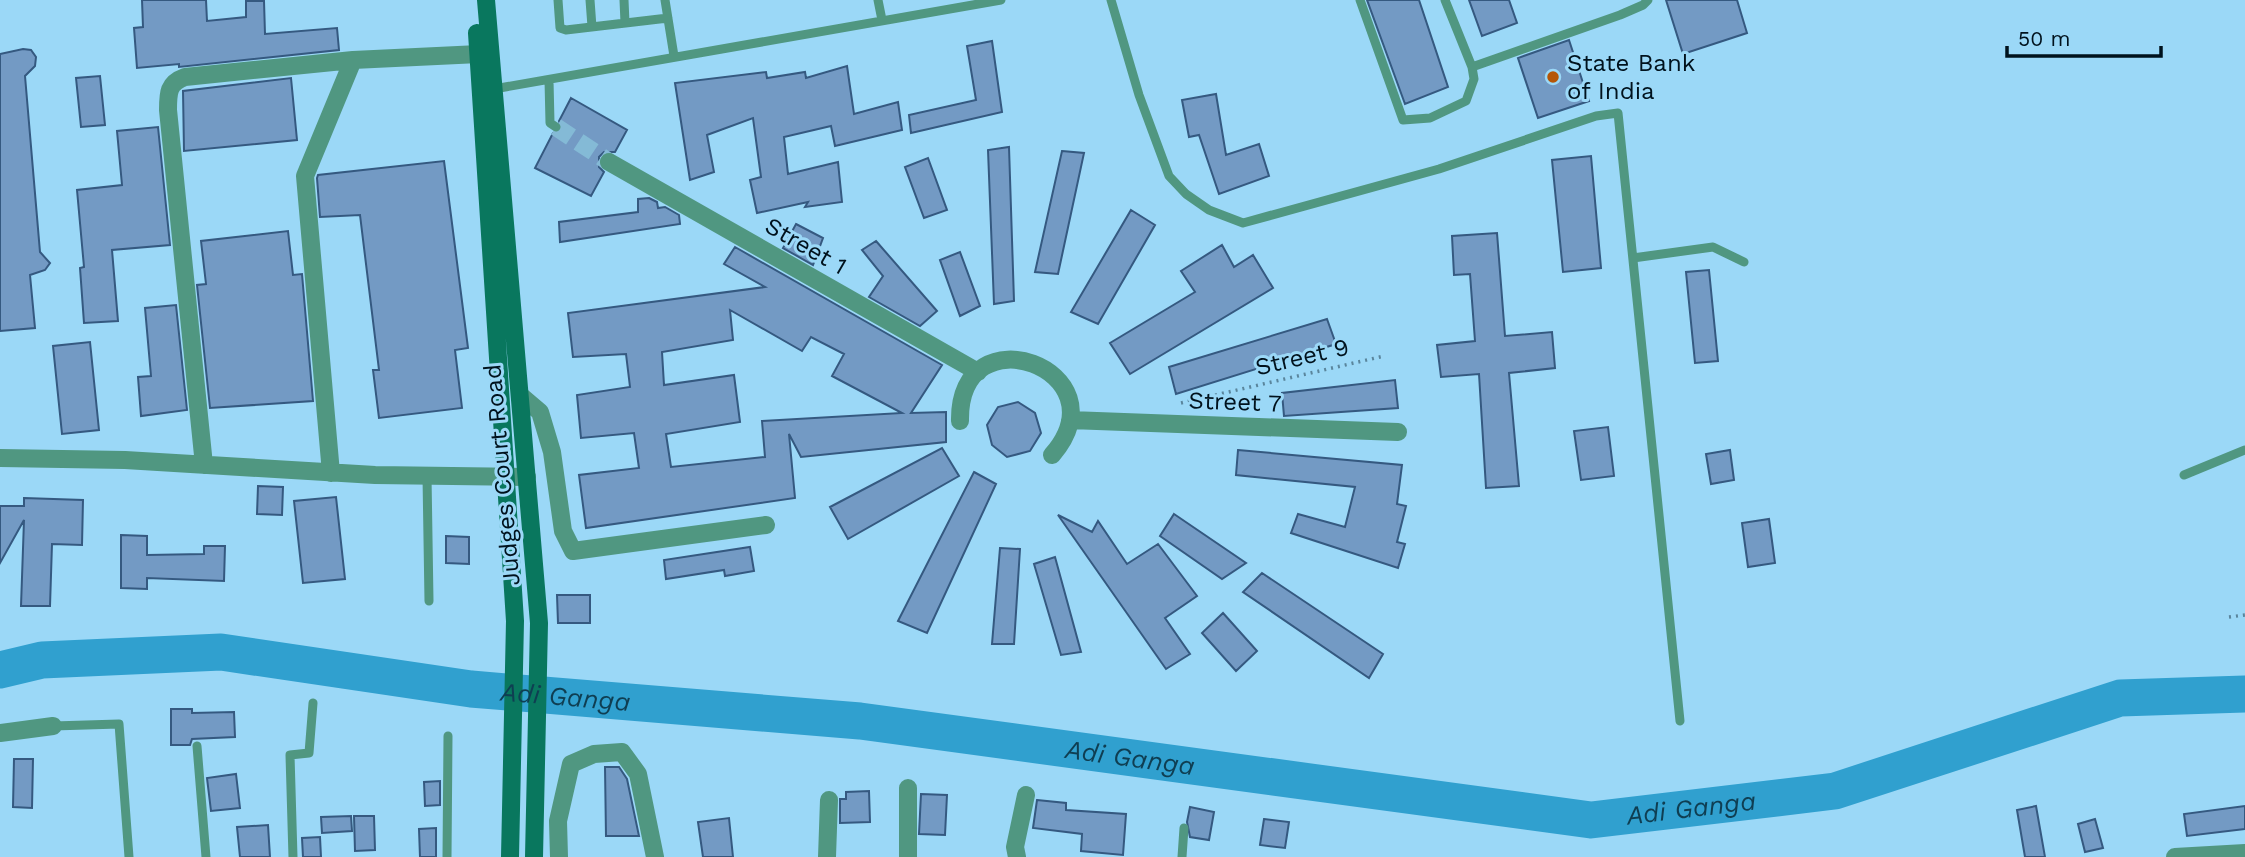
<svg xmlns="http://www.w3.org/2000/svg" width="2245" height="857" viewBox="0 0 2245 857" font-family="'Work Sans',sans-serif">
<rect width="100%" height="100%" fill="#9bd8f7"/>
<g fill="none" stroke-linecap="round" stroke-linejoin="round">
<path stroke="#30a0cf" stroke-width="37" id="s1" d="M0,670L42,660L221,652L471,689L860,721L1591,820L1835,791L2120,698L2245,694"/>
</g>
<path fill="#739ac4" stroke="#355980" stroke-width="2" fill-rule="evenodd" d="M142,0H206L207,21L246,17V1H264L265,34L337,28L339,50L179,67V64L137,68L134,28L143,27Z
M1367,0H1419L1448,87L1405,104Z
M1469,0H1509L1517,23L1482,36Z
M1666,0H1737L1747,33L1683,54Z
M1569,40L1589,101L1538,118L1518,58Z
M992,41L1002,112L911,133L909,115L976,100L967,46Z
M23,49L31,50L36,57L35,66L25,76L40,252L50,263L45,270L30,275L35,328L0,331V54Z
M847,66L854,114L898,102L902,130L835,146L831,126L784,137L788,174L838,162L842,202L805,207L808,202L757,213L750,180L761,177L753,118L707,135L714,172L690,180L675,83L766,72L767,78L805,72L806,78Z
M100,76L105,125L81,127L76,78Z
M291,78L297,140L184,151L183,91Z
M1216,94L1226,155L1259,144L1269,176L1219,194L1199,135L1189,137L1182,100Z
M571,98L627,130L615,152H604L599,157V167L604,172L591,196L535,168L553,133L562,130L559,121Z
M158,127L170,245L112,250L118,321L84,323L80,268L84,267L77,190L122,185L117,131Z
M1009,147L1014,301L994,304L988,150Z
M1062,151L1084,153L1058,274L1035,272Z
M1591,156L1601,268L1563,272L1552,160Z
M928,158L947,210L924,218L905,167Z
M444,161L468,348L455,350L462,408L379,418L373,370H379L360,215L320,217L317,178L318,175Z
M649,198L657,202L658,208L665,207L679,215L680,224L560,242L559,222L638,212V199Z
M1131,210L1155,225L1098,324L1071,312Z
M796,224L823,238L813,265L783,248Z
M288,231L293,275L302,274L313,401L210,408L197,285L206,284L201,241Z
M1497,233L1505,336L1552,332L1555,368L1509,373L1519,486L1486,488L1479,374L1441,377L1437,345L1475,341L1470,274L1454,275L1452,236Z
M876,241L937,311L920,326L869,297L883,276L862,250Z
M1222,245L1234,267L1253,255L1273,288L1130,374L1110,343L1195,292L1181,271Z
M735,247L942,365L911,413L946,412V442L801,457L789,434L795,498L586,528L579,475L639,468L634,433L581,438L577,395L630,387L626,354L573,357L568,313L765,287L724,264ZM730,310L802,351L811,337L844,354L832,376L902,413L762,421L765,457L671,467L666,434L740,422L734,375L664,385L662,352L733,340Z
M960,252L980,306L960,316L940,260Z
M1709,270L1718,361L1695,363L1686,272Z
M176,305L187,410L141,416L138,377L151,376L145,308Z
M1327,319L1336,344L1176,394L1169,367Z
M90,342L99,430L62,434L53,346Z
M1395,380L1398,408L1284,416L1282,393Z
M1018,402L1035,413L1041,433L1030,451L1007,457L992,445L987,425L998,407Z
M1608,427L1614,476L1581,480L1574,431Z
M942,448L959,476L848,539L830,507Z
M1238,450L1402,465L1397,504L1406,506L1397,542L1405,544L1398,568L1291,533L1298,514L1345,527L1355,487L1236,475Z
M1730,450L1734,480L1711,484L1706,454Z
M974,472L996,484L927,633L898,621Z
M258,486L283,487L282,515L257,514Z
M336,497L345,579L303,583L294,501Z
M24,498L83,500L82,545L52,544L50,606H21L24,520L0,563V506H24Z
M1174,514L1246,563L1222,579L1160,536Z
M1058,515L1092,532L1098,521L1127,564L1158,544L1197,596L1165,618L1190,654L1166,669Z
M1769,519L1775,563L1748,567L1742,523Z
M121,535L147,536V555L204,554V546H225L224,581L147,578V589L121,588Z
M446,536L469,537V564L446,563Z
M750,547L754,571L725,576L724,570L666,579L664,560Z
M1000,548L1020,549L1014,644H992Z
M1055,557L1081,652L1061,655L1034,564Z
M1262,573L1383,654L1369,678L1243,592Z
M557,595H590V623H558Z
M1223,613L1257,651L1236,671L1202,633Z
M171,709H192V713L234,712L235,737L192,739L190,745H171Z
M14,759H33L32,808L13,807Z
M605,767H619L627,779L639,836H606Z
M236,774L240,808L211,811L207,778Z
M440,781V805L425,806L424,782Z
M869,791L870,822L840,823V799H846V792Z
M921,794L947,795L945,835L919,834Z
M1037,800L1066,803V810L1126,814L1123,855L1081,851L1082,834L1033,828Z
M2036,806L2045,857H2025L2017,810Z
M2245,806V829L2187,836L2184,814Z
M1190,807L1214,812L1209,840L1190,837L1187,822Z
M351,816L352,831L322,833L321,817Z
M354,816H374L375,850L355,851Z
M729,818L733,857H703L698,822Z
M1264,819L1289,822L1285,848L1260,845Z
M2095,819L2103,848L2085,852L2078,824Z
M268,825L270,857H240L237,827Z
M436,828V857H420L419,829Z
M320,837L321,857H303L302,838Z"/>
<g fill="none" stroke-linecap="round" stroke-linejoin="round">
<path stroke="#84bad6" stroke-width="18" stroke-dasharray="18 9" stroke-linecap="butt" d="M556,127L609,162"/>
<path stroke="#5a859c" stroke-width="3.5" stroke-dasharray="2 5" stroke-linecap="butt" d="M1181,403L1384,356
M2229,617L2245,615"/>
<path stroke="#509781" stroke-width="9" d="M558,0L560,28L566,30L668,18
M590,0L592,27
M624,0L625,23
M665,0L674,56
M878,0L882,20
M1111,0L1139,95L1169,176L1186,194L1209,210L1243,223L1439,169L1596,116L1618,113L1680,721
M1360,0L1403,120L1430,118L1466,101L1474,79L1472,67L1445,0
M1472,67L1620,15L1643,5L1648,0
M549,80L550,123L556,127
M494,89L1001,0
M1633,258L1713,247L1744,262
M2184,475L2245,450
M427,476L429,601
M53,726L119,724L129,857
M197,746L206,857
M293,857L290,755L309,753L313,703
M447,857L448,736
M1182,857L1184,828"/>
<path stroke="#509781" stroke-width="18" d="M609,162L978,372
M520,395L540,412L552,452L563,531L573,551L766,525
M1070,420L1398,432
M960,421C958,308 1126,370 1052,455
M0,458L125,460L375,475L527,477
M204,465L168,110C168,93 168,83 185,77L353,60L479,54
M331,473L305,176L353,60
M0,733L53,726
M559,857L558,821L571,764L594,754L622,752L638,774L655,857
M827,857L829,800
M908,857V788
M1017,857L1015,847L1026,795
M2175,857L2245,853"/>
<path stroke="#09775e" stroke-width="18" d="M486,0L539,623L534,857
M477,33L515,621L510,857"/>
</g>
<circle fill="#b55607" stroke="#9bd8f7" stroke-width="2.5" cx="1553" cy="77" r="7"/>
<g text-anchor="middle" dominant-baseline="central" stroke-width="6" stroke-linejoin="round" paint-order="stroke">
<g font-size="24" fill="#00121d" stroke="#9bd8f7" text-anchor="start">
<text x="1567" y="63">State Bank<tspan x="1567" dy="28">of India</tspan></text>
</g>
<g font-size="24" fill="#00121d" stroke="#9bd8f7">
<text transform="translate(806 246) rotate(30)">Street 1</text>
<text transform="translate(1302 357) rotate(-13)">Street 9</text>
<text transform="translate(1235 402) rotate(2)">Street 7</text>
<text transform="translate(502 475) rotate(-95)">Judges Court Road</text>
</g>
<g font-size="26" font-style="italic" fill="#0f3e52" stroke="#9bd8f7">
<text stroke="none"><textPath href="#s1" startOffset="570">Adi Ganga</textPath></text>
<text stroke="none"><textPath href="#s1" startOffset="1138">Adi Ganga</textPath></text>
<text stroke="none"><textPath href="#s1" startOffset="1704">Adi Ganga</textPath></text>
</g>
</g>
<path d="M2007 46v10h154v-10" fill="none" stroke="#00121d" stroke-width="3.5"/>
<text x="2018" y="46" font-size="21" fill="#00121d" stroke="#9bd8f7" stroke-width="5" paint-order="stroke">50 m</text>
</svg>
